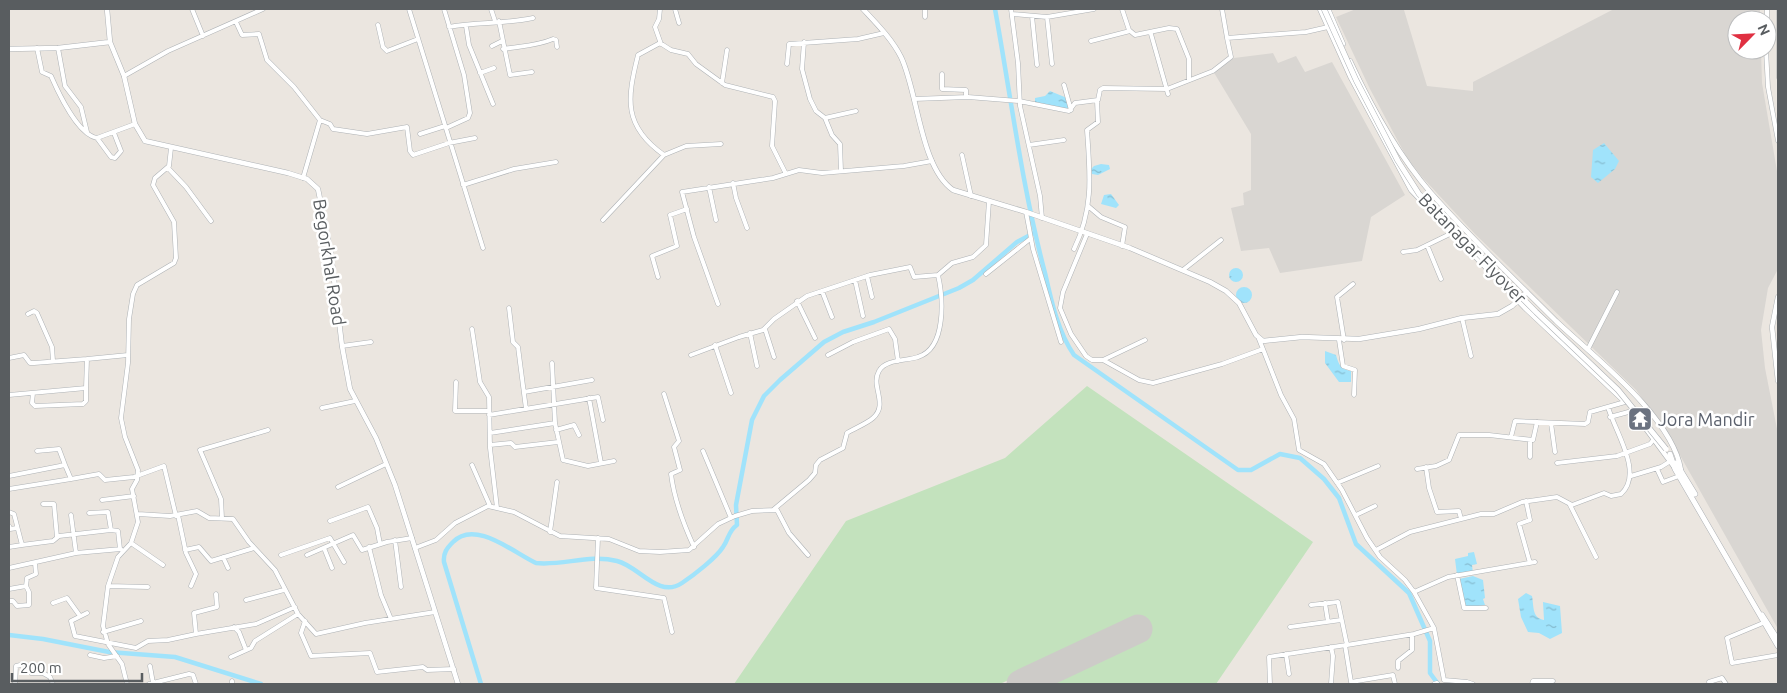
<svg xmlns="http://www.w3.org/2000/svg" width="1787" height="693" viewBox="0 0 1787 693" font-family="Ubuntu,sans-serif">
<defs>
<pattern id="water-ripples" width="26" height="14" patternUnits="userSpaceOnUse" patternTransform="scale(1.25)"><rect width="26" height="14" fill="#a0e3fb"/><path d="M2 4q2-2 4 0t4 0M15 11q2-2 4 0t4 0" fill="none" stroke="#85bbcf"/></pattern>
</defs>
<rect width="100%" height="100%" fill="#ebe6e0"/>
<path fill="#d9d6d2" d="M1356,9L1404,10L1427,86L1473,91V82L1614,9H1760V20H1737V50H1761L1762,83L1778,177V269L1768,288L1761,330L1765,368L1778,434V629L1668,434L1636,390L1475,234L1422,177L1407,158L1370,89L1336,17Z
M1273,53L1278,63L1296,56L1305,72L1332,62L1405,195L1371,217L1362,261L1280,273L1269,248L1241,251L1231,208L1244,205L1243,193L1251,190V134L1213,71L1234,58Z"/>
<path fill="#c3e2bd" d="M1087,386L1313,542L1216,684H1044L1142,637L1134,620L1000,684H734L846,521L1005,458Z"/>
<path fill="url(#water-ripples)" d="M1050,91L1067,98L1069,108L1053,109L1035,105V98L1045,96Z
M1604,143L1619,161L1615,169L1598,183L1591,177L1593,150Z
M1101,164L1109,165L1110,169L1098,175L1092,174L1091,169L1094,166Z
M1111,194L1119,205L1116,208L1101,204L1104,195Z
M1229 275a7 7 0 1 1 14 0a7 7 0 1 1-14 0Z
M1236 295a8 8 0 1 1 16 0a8 8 0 1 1-16 0Z
M1325,351L1336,355C1339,366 1341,369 1351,371V382H1339L1325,363Z
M1474,552L1477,564L1472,565L1473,573L1457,575L1455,559L1468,556V553Z
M1473,576L1483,580L1485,598L1483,599L1485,605L1471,607L1463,605L1459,579Z
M1526,593L1532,596C1534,607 1532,618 1544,620L1543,602L1560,606L1562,633L1550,639L1539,633L1528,632L1521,617L1518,599Z"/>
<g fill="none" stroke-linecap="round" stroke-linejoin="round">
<path stroke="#a0e3fb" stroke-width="4.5" d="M995,9C1011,97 1022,187 1045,273C1051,300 1058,332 1074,355L1238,470H1251L1280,454L1300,458L1324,479L1339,498L1356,544L1409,593L1430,641V673L1438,684
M9,635L43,639L109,652L175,657L261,684
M481,684L444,562C443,553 447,548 453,542C475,519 514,553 536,563C563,566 589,554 617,561C639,566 658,599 682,583C694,575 716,558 723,547C729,539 728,531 737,525L736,505L752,420L764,396L780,380L824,342L843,332L874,322L959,288L973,280L1017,242L1034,233"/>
<path stroke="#cdcbc8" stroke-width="29" d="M1021,684L1138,629"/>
<defs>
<path id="minor" d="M192,9L203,36
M409,9L483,248
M444,9L464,75L470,113L468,118L446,128
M491,9L495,21
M660,9L659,19L655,27L661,44
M675,9L679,23
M925,9V17
M1011,9L1018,63L1020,106L1040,196L1042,218
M1122,9L1129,30L1135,35L1169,28L1177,29L1189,59V80
M1222,9L1227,38
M1012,14L1047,17L1094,9
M1032,16L1037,65
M1047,17L1052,64
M1767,20V9
M499,21L510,75L532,72
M236,22L242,35L259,34L267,60L294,87L320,120L330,124L333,129L367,134L407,127L410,151L413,155L449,143L475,138
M378,25L383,47L387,51L418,39
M466,26L469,45L493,104
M449,27C477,22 505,24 533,18
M1151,34L1168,94
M1091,41L1130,31
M804,42L802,69L810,99L816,111L825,118L832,135L840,144L841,171
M492,46L502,41
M37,48L42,72L51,76C58,92 78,135 97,138L135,124
M58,48L65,86L81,107L87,132
M503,49C521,46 537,46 553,39L556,40L557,47
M1766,50L1768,87L1778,141
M787,64L789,44L858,39L884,33
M480,73L494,68
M942,74V89L966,90V97
M124,76L168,51L263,9
M722,83L727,50
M1064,85L1071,110
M914,99L968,97L1019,101L1069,111L1075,103L1098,100L1100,90L1103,88L1167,89L1213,71L1231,57L1227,38L1306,32L1328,27
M825,118L856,111
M420,134L445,126
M97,138L111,157L115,158L121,151L114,133
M721,144L686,146L664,155C623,126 627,99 638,55L660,43L671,50L688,54L696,64L725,85L773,97L775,101L772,146L786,174
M1029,145L1064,140
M962,155L971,196
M168,168L186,187L211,221
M303,178L320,120
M733,183L736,198L747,228
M463,185L514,169L556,162
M709,187L716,220
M1088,206L1101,217L1125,227L1122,246
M1026,212L1033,249L1061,342
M603,220L664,155
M1087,234L1063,292L1060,308L1071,334L1086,356L1092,360H1103L1139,380L1153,383L1222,364L1263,349
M1427,245L1441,279
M1074,249C1094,208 1090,174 1087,130L1098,122L1097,101
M1403,252L1417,250L1452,233
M1183,270L1221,240
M986,274L1030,239
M867,276L872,297
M658,277L652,256L677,246L670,215L687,209
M855,280L863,316
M822,291L832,317
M797,301L815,338
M718,304L694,237L682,192L773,178L799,170L822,173L904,166L932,161
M509,308L513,342L518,347L526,409
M28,314L34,311L37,313L52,347L53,361
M1462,318L1471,356
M472,329L480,382L489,397L490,448L497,508
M765,329L774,357
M750,333L757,366
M1259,339L1281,395L1294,419L1299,450L1324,464L1342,490L1367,538L1380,557L1405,580L1414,592L1434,628L1444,680L1467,682L1473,684
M1339,340L1343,366L1355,370L1354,395
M1344,340L1337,297L1353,284
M715,345L731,393
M342,346L371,342
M1588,349L1617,292
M691,355L739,337L763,330L774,319L807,296L870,275L910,267L914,277L938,275L952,263L973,257L986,245L989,201
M828,355L853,342L889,329L895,339L898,361
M9,358L24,355L30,363H34L87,359
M1103,360L1145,340
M552,363L555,423L563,460L588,466L614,461
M456,382L455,411H489
M524,392L592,380
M33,393L32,403L35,406L83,404L86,401V388
M664,394L679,441L674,447L680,470L671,474C674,499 683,523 694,547
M9,395L86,388L87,359L128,355
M589,398L601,463
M322,408L355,401
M489,415L598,397L603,420
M1610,417L1632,411
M1551,423L1555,452
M556,430L574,425L579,435
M490,433L555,423
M1511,437L1515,421L1585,424L1588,422L1590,412L1625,402
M1530,440V457
M490,445L511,443L515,447L558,442
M37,451L59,449L65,465
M703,451L731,518
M1557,463L1617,456L1650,444L1654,439
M472,465L490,506
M1426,467L1429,488L1437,512L1459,511L1461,519
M1417,469L1436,466L1449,460L1459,435H1489L1533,440L1537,422
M1657,469L1663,482L1679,476
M9,476L65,465L71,479L99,474L105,480L134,477L164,466L176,516
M1631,476L1661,467L1669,462
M1337,483L1378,466
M338,487L386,464
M9,489L71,479
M102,500L134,496
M1526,501L1530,520L1519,524L1530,563
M43,504H54L57,537
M1570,505L1596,557
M773,510L809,480L815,473L816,465L820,460L843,448L847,433C855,428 866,424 873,418C889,404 870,386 879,371C885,359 907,361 918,357C947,348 943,297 938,275
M9,512L14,514L22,545L53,541L59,536L111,530L118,531L120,549
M89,513L108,512L111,530
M138,514L170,516L197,511L209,518L233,519L249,542L275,570L298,614L316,634L365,623L435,612
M71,515L76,553L121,549
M178,515L186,553L196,574L191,586
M1356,515L1375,506
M222,518L221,499L200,450L268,430
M330,521L368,507L377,528L380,544
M9,526L10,529L17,528
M550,532L557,482
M598,538L596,588L664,598L672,632
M395,540L401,587
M131,543L163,565
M9,547L22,545
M369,547L381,595L391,619
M324,548L332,568
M415,548L436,540L455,523L488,506L514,512L560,536L609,539L639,551L660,552L689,550L718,524L735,516L752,511L777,510L789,533L808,555
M185,550L199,547L211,561L254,548
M1376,550L1410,532L1481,514H1494L1522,502L1557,497L1572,505L1604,493L1611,496L1621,494C1644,473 1615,432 1608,407
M281,555L330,538L344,562
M307,555L353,535L362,550L387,542L412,538
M223,557L228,568
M9,568L76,553
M1457,575L1464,608H1486
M108,586L148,587
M9,589L26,586L27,578L36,574L35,563
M1414,592L1448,577L1535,562
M246,600L284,590
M9,601H13L17,606L29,605V592L26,586
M53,603L67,598L80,616
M1325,603L1328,622
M1311,605L1338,602L1347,645L1414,634L1434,628
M87,613L71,621L75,636L136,648L148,641L168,640L196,634L194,613L217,607L216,594
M305,621L301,633L311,656L370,653L377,672L423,667L427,670L454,669
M1763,623L1727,638L1732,663L1778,655
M234,627L239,632L246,650
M1290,627L1341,620
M103,632L141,621
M196,634L256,624L295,607
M1345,645L1351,682L1393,675L1395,684
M1331,647L1333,656L1331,684
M1286,654L1289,674
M90,655L104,658L117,656
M231,657L251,648L255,641L298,614
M150,666L153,683
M1398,668V661L1412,650V635
M232,681V684
M1709,682L1722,678L1726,684
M15,684L16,666L25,664L31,673H43L50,677L53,684
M127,684L122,664L108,644L103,626L108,586L118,557L131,543L138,522L132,489L137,480L138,470L125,437L121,418L128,363L129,319L133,294L137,285L174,263L176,258L174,222L153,185L155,178L169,166L171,148
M149,684L189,674L193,675L196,684
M1270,684L1269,657L1346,645
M1434,684L1437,683
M1532,684L1533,681H1553"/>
<path id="tertiary" d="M107,9L110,42L124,76L135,124L145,141L288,173L307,179L318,189L331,254L342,346L350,389L376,438L395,485L458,684
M863,9C876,23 892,39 901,57C918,92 920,167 953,190L1026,212L1130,248L1210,282L1226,291L1239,303L1256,335L1263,341L1302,337L1359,339L1419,329L1462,318L1498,314L1512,306L1527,292
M1320,9L1351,78L1411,190L1525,308L1623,400
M1328,9L1343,44
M9,49L58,48L110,42
M1350,61C1371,106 1398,155 1431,193C1470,237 1514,279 1556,321C1594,357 1672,416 1681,470
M1778,297L1772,327L1778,381
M1641,422L1675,468"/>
<path id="secondary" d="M1670,454L1675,469L1778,646
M1676,463L1695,494
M1762,615L1778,640"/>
</defs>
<use href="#minor" stroke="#aeb2b5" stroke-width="5"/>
<use href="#tertiary" stroke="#aeb2b5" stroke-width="5.5"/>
<use href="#secondary" stroke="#adb1b5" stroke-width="6"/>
<use href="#minor" stroke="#fff" stroke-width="4"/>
<use href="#tertiary" stroke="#fff" stroke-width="4.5"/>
<use href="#secondary" stroke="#fff" stroke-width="5"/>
<defs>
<path id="rail" d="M1778,9V78"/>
</defs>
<use href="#rail" stroke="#afb0b0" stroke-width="3"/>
<use href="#rail" stroke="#fff" stroke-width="1" stroke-dasharray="4" stroke-linecap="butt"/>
<defs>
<path id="secondary-bridge" d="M1324,9L1356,80L1398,161L1419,194L1536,312L1618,390L1666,449"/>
</defs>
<use href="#secondary-bridge" stroke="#adb1b5" stroke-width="6" stroke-linecap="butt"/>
<use href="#secondary-bridge" stroke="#fff" stroke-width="5"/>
</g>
<defs>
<symbol id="temple-square" viewBox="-11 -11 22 22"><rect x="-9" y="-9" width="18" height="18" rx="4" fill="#6b7280" stroke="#fff"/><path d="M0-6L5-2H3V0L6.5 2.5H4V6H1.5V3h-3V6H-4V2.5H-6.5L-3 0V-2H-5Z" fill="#fff"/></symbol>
</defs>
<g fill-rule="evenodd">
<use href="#temple-square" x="1626" y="405" width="28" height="28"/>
</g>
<g text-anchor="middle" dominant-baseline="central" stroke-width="5" stroke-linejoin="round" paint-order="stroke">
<g font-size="18" fill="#595d60" stroke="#fff">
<text transform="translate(1473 248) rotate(46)">Batanagar Flyover</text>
<text transform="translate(330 262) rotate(81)">Begorkhal Road</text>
</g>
<g font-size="18" fill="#5b616d" stroke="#fff" text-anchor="start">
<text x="1658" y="419">Jora Mandir</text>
</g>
</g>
<rect width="1787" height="693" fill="none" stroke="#595d60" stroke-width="20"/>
<g transform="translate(1752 35) rotate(66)"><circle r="24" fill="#ffffff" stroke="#bdbebf"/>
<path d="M0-4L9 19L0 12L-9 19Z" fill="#e03042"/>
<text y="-8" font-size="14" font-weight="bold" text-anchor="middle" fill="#595d60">N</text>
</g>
<path d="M12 673v8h130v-8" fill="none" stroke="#595d60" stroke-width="2.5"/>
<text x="20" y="673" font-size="15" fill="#595d60" stroke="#ffffff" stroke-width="4" paint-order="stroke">200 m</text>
</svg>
